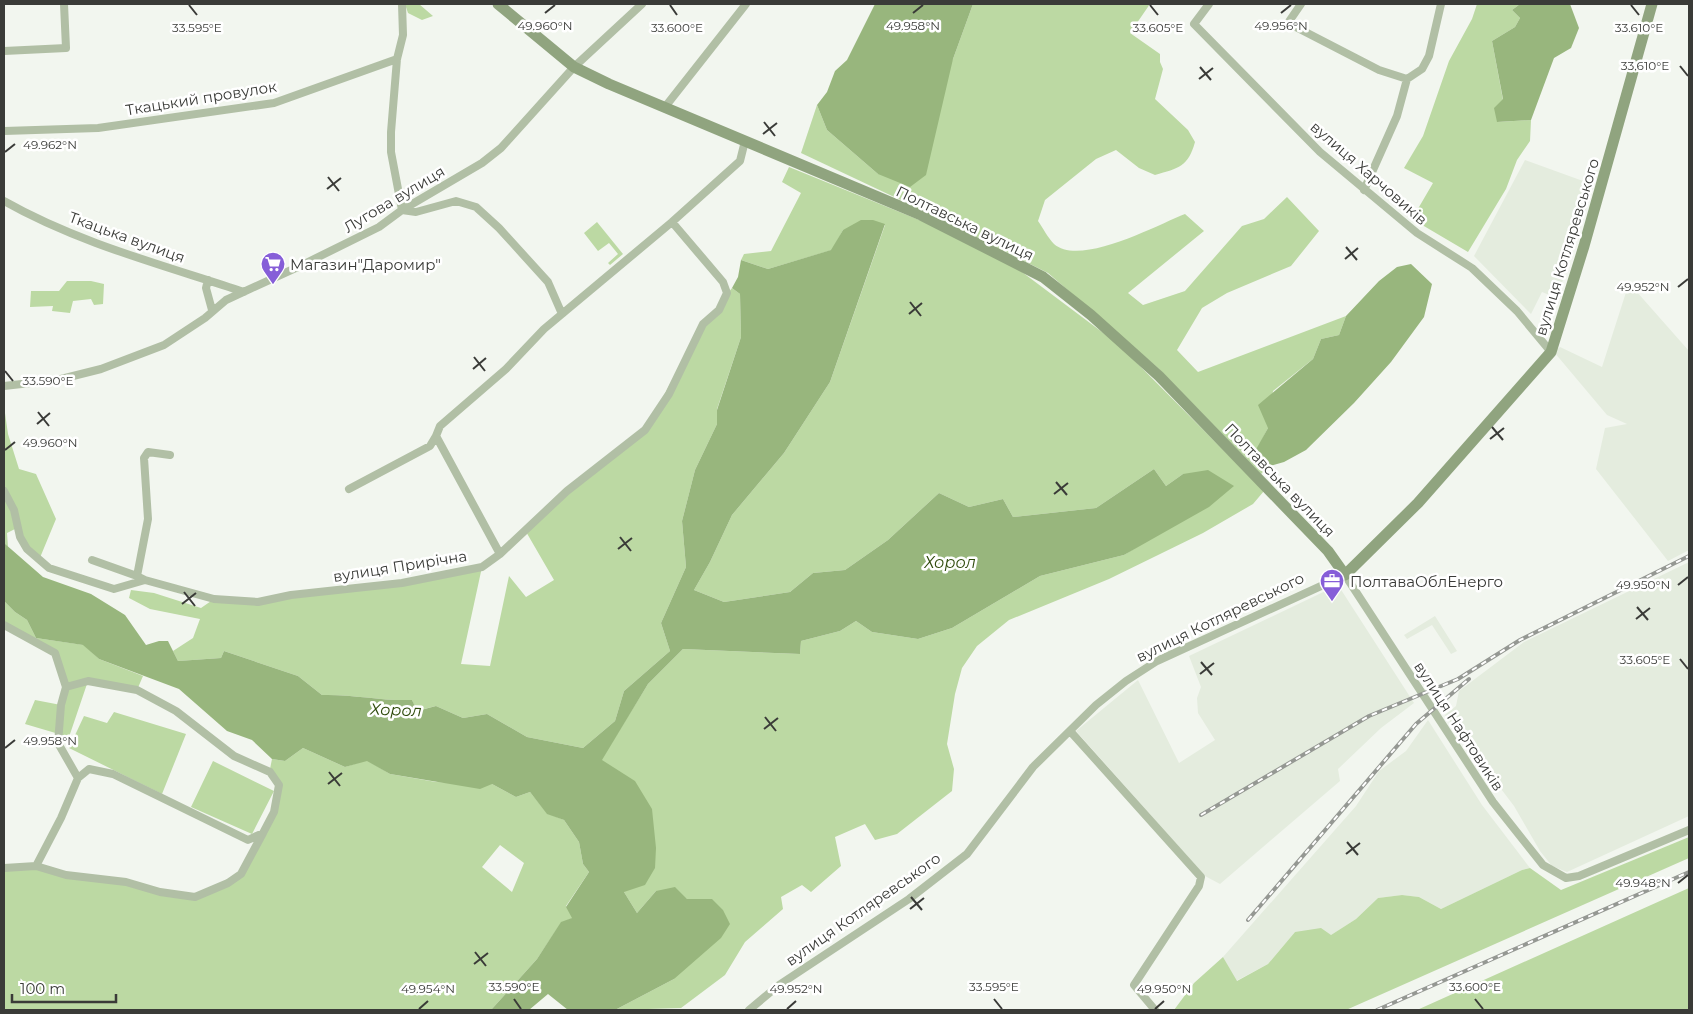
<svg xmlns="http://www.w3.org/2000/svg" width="1693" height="1014" viewBox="0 0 1693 1014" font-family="Montserrat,sans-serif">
<rect width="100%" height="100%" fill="#f2f6ef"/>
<path fill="#e4ecde" d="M1525,160L1594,185L1557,298L1542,292L1531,314L1474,256Z
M1629,283L1689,351V550L1668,561L1596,469L1605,428L1627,424L1607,415L1554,352L1560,347L1602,367Z
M1689,562V816L1567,872L1552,866L1540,851L1514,806L1445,715L1456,706L1459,691L1524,642Z
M1338,585L1414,703L1381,728L1338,769L1340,781L1220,884L1205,876L1076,731L1138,680L1179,763L1215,740L1198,713L1197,698L1201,687L1189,656Z
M1435,616L1457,651L1451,654L1432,625L1407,639L1404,635Z
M1428,720L1482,805L1530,868L1522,870L1441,909L1419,897L1402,895L1378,898L1356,919L1331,935L1295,932L1268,964L1236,981L1223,957L1356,806L1379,771L1406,751Z"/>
<path fill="#bcd9a3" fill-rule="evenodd" d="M405,4H419L433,16L422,20L408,13Z
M973,4H1150L1130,33L1160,54V62L1163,69L1155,99L1188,130L1195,142C1188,167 1179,168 1155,175L1139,168L1116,150L1096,159L1045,200L1038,221C1043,228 1048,238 1054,244C1080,267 1157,225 1185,214L1204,231L1128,293L1143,305L1185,291L1242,226L1264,219L1287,197L1319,231L1291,266L1227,293L1202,308L1177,350L1198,372L1346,316L1339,335L1321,339L1313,359L1273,391L1268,428L1255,453L1270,466L1261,474L1158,368L1048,273L926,212L801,153L817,105L827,130L878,174L953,59Z
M1477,4H1520L1512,10L1520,18L1515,27L1492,41L1503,100L1498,122L1531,120L1530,141L1517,160L1506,189L1468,252L1412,219L1433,183L1404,168L1423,136L1449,61L1472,19Z
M789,167L934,226L1018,269L1118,344L1264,491L1253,504L1203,533L1109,579L1009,620L977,646L962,668L955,694L947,744L954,769L952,791L897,834L875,840L865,824L835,837L841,866L811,892L802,885L781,897L783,909L745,942L725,975L681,1008L615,1010L674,979L712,899H687L656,891L637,913L624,892L601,760L648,684L683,649L800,654L801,641L840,631L856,621L872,632L918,639L952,628L1040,576L1124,555L1161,532L1183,474L1166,486L1154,469L1096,508L1013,517L1003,499L969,507L939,493L888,540L845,570L813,573L790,592L724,602L694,590L710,562L732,515L784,453L830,382L885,225L843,230L832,250L768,269L741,260L744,254L771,251L801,193L782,182Z
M597,222L623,254L610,265L608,263L618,254L609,243L598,251L584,233Z
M67,281H91L104,284L103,304L94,305L91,299L73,301L70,313L52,311L53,306L30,307L31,291H59Z
M732,288L740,294L741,337L717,409V424L695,470L682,521L686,567L661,623L670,651L624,691L615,721L583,748L527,737L487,714L463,718L436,706L416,711L412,700C381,701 352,694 322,695L298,676L224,651L221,658L178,661L173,651L193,638L200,619L150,609L129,598L131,590L154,593L201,608L214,599L258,602L402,583L482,567L461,664L490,666L509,576L526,597L554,580L525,530L645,430L703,324Z
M4,406L8,434L19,469L36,474L56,519L39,560L27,549L17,528L7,533L8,547L4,543Z
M4,601L15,612L27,620L36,638L84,645L99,659L143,676L137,690L88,681L69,737L25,724L35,700L61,705L66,687L55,653L4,624Z
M114,712L186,734L162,794L69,748L84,716L107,723Z
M303,748L345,767L367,760L390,774L436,782L492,784L516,797L530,792L547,813L564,820L579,842L583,864L589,872L566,906L573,918L561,923L537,959L491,1010H4V869L36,866L195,897L241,874L274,812L279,785L270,769L272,759L285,761ZM500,845L524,863L512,892L482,867Z
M213,761L274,791L252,834L191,807Z
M1689,837V858L1346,1010H1174L1194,983L1223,957L1237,981L1268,964L1295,932L1321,928L1331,935L1356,919L1378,898L1402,895L1419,897L1441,909L1522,870L1530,868L1561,890Z
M1689,888V1010H1417L1680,892Z"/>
<path fill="#98b67d" d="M875,4H973L953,59L926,175L910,187L878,174L827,130L817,105L827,92L835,71L847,60Z
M1520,4H1570L1579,28L1571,48L1554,58L1531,120L1497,122L1494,108L1503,99L1492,41L1515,27L1520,18L1512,10Z
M861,220H873L885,224L830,382L784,453L732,515L710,562L694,590L724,602L790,592L813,573L845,570L888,540L939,493L969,507L1003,499L1013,517L1096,508L1154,469L1166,486L1183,474L1208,470L1234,486L1209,507L1124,555L1040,576L952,628L918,639L872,632L856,621L840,631L801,641L800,654L683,649L648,684L602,760L635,781L652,809L656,848L655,868L645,885L624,892L637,913L656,891L675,887L687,899H712L723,910L730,924L721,938L674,979L615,1010H568L548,994L529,1010H491L537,959L561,922L572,918L566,907L589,872L583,864L579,842L564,820L547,814L530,792L516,797L492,784L480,789L390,774L367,761L345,767L303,748L285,761L272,759L252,740L227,731L179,689L99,659L83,645L36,638L27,620L15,612L4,601V543L43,577L91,594L125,615L146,645L159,641H168L178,661L221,658L224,651L298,676L322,695C352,694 381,701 412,700L417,711L436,706L463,718L487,714L527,737L583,748L615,721L624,691L670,651L661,623L686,567L682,521L695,470L717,424V410L741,337L740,294L732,288L738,277L741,260L768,269L831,250L843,230Z
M1411,264L1432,284L1424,317L1391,362L1354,403L1306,450L1284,462L1270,466L1254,453L1268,428L1258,405L1313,359L1321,339L1339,335L1346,316L1379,281L1397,267Z"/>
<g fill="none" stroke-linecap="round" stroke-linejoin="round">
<path stroke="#b1bfa5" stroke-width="8" d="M402,4L403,35L397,59L391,132V152L402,210L416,212L456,201L476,207L499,228L548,282L562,314
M1209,4L1194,24L1320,152L1417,233L1472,268L1517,311L1551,352
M1301,4L1288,23L1379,70L1407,79
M4,51L66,48L64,4
M665,107L746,4
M4,131L98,128L274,103L397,59
M1364,190L1397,116L1407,79L1422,69L1429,56L1441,4
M4,201C78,243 163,265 244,292
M208,280L206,288L212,310
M4,386L57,380L101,369L164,345L205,318L226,300L300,266L379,227L402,210L482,163L501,148L574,67L642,4
M349,489L430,446L436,436
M4,491L14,510L20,537L27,549L49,568L114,589L145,580L214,599L258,602L291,595L402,583L482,567L500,554L567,491L645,430L669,394L703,324L719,310L727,293L723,282L672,222
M500,554L436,436L440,426L506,369L544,329L672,222L740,161L745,141
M92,560L137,576
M145,580L137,576L148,519L144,458L148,452L170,455
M4,625L55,653L66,687L88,681L137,690L176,711L234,756L270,772L279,785L274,812L263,833L248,840L113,774L89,769L78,778L61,818L36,866L4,868
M66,687L61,705L58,743L78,778
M1070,731L1201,877L1199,886L1134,985L1155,1010
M36,866L66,875L126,882L160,892L195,897L228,883L241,874L263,833
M749,1010L779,985L909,899L967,854L1033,767L1096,705L1126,681L1157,661L1345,575L1493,802L1543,865L1566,878L1579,876L1689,830"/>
<path stroke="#90a47f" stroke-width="11" d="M498,4L574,67L609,84L921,215L1043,277L1091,315L1159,376L1328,551L1345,575L1418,503L1551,352L1584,246L1652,4"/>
<defs>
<path id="rail" d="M1201,815L1369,716L1458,679L1520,640L1689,556
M1248,920L1416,724L1469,679
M1377,1010L1689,872"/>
</defs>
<use href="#rail" stroke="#959893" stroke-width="4"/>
<use href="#rail" stroke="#fff" stroke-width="2" stroke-dasharray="5.5" stroke-linecap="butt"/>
</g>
<path fill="none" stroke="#3a3b38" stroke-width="2" d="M189,5L197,15M670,5L677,15M1150,5L1158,15M1631,5L1639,15M545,13L555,5M913,13L923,5M1281,13L1291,5M1680,66L1688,76M1200,67L1211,80M1199,79L1213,68M764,122L775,136M763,134L777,123M5,152L15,144M328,177L339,191M327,189L341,178M1346,247L1357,260M1345,259L1358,248M1678,287L1688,279M910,302L921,316M909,314L922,303M474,357L485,371M473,369L486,358M5,371L13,381M38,412L49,426M37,424L50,413M1492,427L1503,440M1490,439L1504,428M5,450L15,442M1056,482L1067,495M1054,494L1068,483M620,537L631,551M618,549L632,538M1678,585L1688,577M184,592L195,606M182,604L196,593M1637,607L1648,620M1636,619L1650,608M1680,659L1688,669M1201,662L1212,675M1200,674L1214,663M765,717L776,731M764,729L778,718M5,748L15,740M329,772L340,786M328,784L342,773M1347,842L1358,855M1346,854L1360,843M1678,883L1688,875M911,897L922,910M910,909L924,898M475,952L486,966M474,964L488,953M514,999L521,1009M994,999L1002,1009M1475,999L1483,1009M419,1009L428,1001M787,1009L796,1001M1155,1009L1164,1001"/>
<defs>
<symbol id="supermarket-pin" viewBox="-11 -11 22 30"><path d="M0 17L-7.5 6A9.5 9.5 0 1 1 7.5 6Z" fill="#865ed8" stroke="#fff"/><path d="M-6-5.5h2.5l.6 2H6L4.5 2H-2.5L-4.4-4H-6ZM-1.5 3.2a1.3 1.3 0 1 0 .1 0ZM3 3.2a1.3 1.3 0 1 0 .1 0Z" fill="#fff"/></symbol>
<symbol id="office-pin" viewBox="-11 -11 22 30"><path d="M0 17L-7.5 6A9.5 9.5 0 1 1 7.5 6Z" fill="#865ed8" stroke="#fff"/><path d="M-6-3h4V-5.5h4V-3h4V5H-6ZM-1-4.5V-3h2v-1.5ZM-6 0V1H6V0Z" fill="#fff"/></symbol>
</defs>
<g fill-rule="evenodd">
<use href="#supermarket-pin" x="259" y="250" width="28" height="38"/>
<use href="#office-pin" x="1318" y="567" width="28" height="38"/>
</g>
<g text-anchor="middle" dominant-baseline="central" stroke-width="5" stroke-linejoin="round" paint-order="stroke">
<g font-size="15" fill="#3a3b38" stroke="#fff">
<text transform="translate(201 98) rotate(-9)">Ткацький провулок</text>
<text transform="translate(1369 173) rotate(41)">вулиця Харчовиків</text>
<text transform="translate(394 199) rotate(-31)">Лугова вулиця</text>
<text transform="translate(965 223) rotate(26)">Полтавська вулиця</text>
<text transform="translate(127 237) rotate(20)">Ткацька вулиця</text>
<text transform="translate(1567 247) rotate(-73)">вулиця Котляревського</text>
<text transform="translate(1280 480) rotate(46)">Полтавська вулиця</text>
<text transform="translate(400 566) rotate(-9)">вулиця Прирічна</text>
<text transform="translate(1220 617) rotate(-26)">вулиця Котляревського</text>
<text transform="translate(1459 726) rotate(57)">вулиця Нафтовиків</text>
<text transform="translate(863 909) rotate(-35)">вулиця Котляревського</text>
</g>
<g font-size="15" fill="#3a3b38" stroke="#fff" text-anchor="start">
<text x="290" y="264">Магазин"Даромир"</text>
<text x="1350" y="581">ПолтаваОблЕнерго</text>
</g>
<g font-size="16" font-style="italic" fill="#2e4a0b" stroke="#fff">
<text x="950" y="562">Хорол</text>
<text transform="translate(396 710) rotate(2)">Хорол</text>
</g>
</g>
<g font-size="12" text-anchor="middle" fill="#3a3b38" stroke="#fff" stroke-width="5" stroke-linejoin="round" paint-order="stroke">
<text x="545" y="30">49.960°N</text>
<text x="913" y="30">49.958°N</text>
<text x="1281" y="30">49.956°N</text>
<text x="197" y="32">33.595°E</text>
<text x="677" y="32">33.600°E</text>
<text x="1158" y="32">33.605°E</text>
<text x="1639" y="32">33.610°E</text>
<text x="1645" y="70">33.610°E</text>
<text x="50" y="149">49.962°N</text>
<text x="1643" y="291">49.952°N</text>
<text x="48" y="385">33.590°E</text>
<text x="50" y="447">49.960°N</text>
<text x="1643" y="589">49.950°N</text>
<text x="1645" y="664">33.605°E</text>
<text x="50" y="745">49.958°N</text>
<text x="1643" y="887">49.948°N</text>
<text x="514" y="991">33.590°E</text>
<text x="994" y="991">33.595°E</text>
<text x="1475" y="991">33.600°E</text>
<text x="428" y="993">49.954°N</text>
<text x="796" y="993">49.952°N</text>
<text x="1164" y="993">49.950°N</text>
</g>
<rect width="1693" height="1014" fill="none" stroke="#3a3b38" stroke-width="10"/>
<path d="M12 994v8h104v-8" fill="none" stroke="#3a3b38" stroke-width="2.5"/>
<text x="20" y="994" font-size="15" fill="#3a3b38" stroke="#ffffff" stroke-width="4" paint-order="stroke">100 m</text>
</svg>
